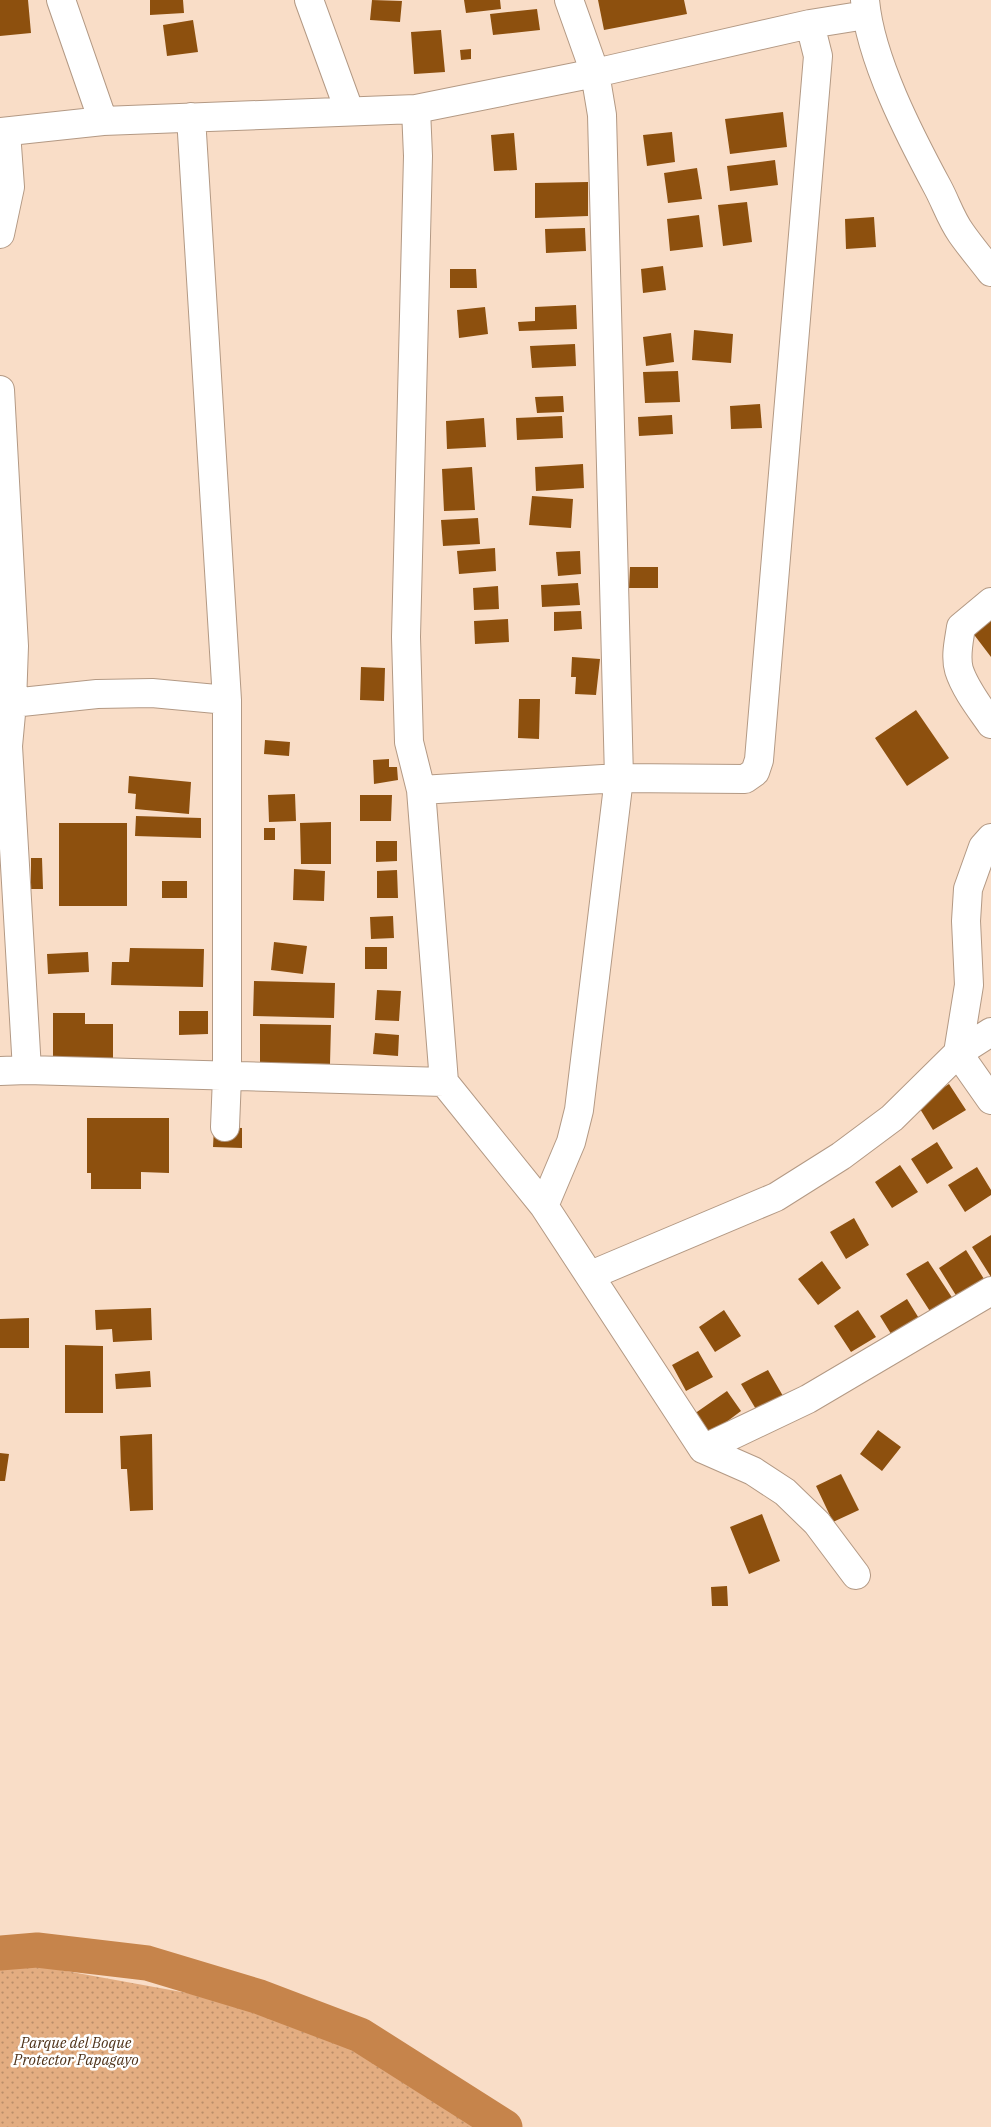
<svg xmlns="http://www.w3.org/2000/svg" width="991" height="2127" viewBox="0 0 991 2127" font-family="'IBM Plex Serif',serif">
<defs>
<pattern id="park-dots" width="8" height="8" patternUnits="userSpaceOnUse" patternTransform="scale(1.25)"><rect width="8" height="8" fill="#e3ad81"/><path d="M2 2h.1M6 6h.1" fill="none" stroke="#b98d69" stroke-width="1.8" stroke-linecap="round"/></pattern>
</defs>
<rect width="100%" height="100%" fill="#f9ddc7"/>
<path fill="url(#park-dots)" d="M0,1959L313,2016L491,2127H0Z"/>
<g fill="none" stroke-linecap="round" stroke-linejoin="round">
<path stroke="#c6844b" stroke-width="35" d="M0,1953L37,1950L147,1963L260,1997L360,2035L505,2127"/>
</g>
<path fill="#8d500e" d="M0,0H28L31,33L0,36Z
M150,0H183L184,13L150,15Z
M372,0L402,1L400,22L370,20Z
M464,0H500L501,9L466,13Z
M598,0H684L687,14L604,30Z
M537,9L540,30L493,35L490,14Z
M193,20L198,52L167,56L163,25Z
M441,30L445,72L414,74L411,32Z
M471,49V59L461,60L460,50Z
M783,112L787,147L730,154L725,119Z
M672,132L675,162L647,166L643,135Z
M514,133L517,170L494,171L491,135Z
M775,160L778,185L730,191L727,166Z
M697,168L702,199L668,203L664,173Z
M588,182V216L535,218V183Z
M747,202L752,242L723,246L718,205Z
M699,215L703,247L670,251L667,219Z
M874,217L876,247L846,249L845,219Z
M585,228L586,251L546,253L545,229Z
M663,266L666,290L643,293L641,269Z
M450,269H476L477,288H450Z
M576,305L577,329L519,331L518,322L535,321V307Z
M485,307L488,334L459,338L457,310Z
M694,330L733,334L731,363L692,360Z
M671,333L674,362L646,366L643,337Z
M575,344L576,366L532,368L530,346Z
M678,371L680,402L645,403L643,372Z
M563,396L564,412L537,413L535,397Z
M760,404L762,428L731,429L730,406Z
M672,415L673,434L639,436L638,417Z
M562,416L563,438L517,440L516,418Z
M484,418L486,447L447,449L446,421Z
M583,464L584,488L536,491L535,467Z
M472,467L475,510L444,511L442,469Z
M532,496L573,499L571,528L529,525Z
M478,518L480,544L443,546L441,520Z
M495,548L496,571L459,574L457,551Z
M580,551L581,574L558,576L556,552Z
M630,567H658V588H629Z
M578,583L580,605L542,607L541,585Z
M498,586L499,609L474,610L473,588Z
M581,611L582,629L554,631V612Z
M991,618V657L972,632Z
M508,619L509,642L475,644L474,621Z
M572,657L600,659L596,695L575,694L576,677H571Z
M361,667L385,668L384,701L360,700Z
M519,699H540L539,739L518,738Z
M916,710L949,758L907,786L875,738Z
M265,740L290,742L289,756L264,754Z
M389,759V767H397L398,780L374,784L373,760Z
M129,776L191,782L189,814L135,809L136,794L128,793Z
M295,794L296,821L269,822L268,795Z
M360,795H392L391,821H360Z
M136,816L201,818V838L135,836Z
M331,822V864H301L300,823Z
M59,823H127V906H59Z
M264,828H275V840H264Z
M376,841H397V861L376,862Z
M31,858H42L43,889H31Z
M294,869L325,871L324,901L293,900Z
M397,870L398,898H377V871Z
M162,881H187V898H162Z
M393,916L394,938L371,939L370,917Z
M274,942L307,946L303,974L271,970Z
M365,947H387V969H365Z
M130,948L204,949L203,987L111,985L112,962H129Z
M88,952L89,972L48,974L47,954Z
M254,981L335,983L334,1018L253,1016Z
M377,990L401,991L399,1021L375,1020Z
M179,1011H208V1034L179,1035Z
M53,1013H85V1024H113V1058H53Z
M260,1024L331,1025L330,1064L260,1063Z
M375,1033L399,1035L398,1056L373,1054Z
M949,1084L966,1110L933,1130L917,1104Z
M87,1118H169V1173L141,1172V1189H91V1173H87Z
M214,1127L242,1128V1148L213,1147Z
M937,1142L953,1168L927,1184L911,1159Z
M900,1165L918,1192L892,1208L875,1182Z
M977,1167L991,1190V1195L965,1212L948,1185Z
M854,1218L869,1245L846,1259L830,1232Z
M991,1235V1277L972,1247Z
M966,1250L984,1279L957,1297L939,1268Z
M822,1261L841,1288L818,1305L798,1279Z
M928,1261L957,1305L935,1319L906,1274Z
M907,1299L920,1320L893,1337L880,1316Z
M151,1308L152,1340L113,1342L112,1329L96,1330L95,1310Z
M724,1310L741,1336L715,1352L699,1327Z
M858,1310L876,1337L851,1352L834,1326Z
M29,1318V1348H0V1319Z
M65,1345L103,1346V1413H65Z
M698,1351L713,1377L686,1391L672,1365Z
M768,1370L783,1396L757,1411L741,1384Z
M150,1371L151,1387L116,1389L115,1374Z
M727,1391L741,1411L709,1435L694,1414Z
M878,1430L901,1447L882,1471L860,1454Z
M152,1434L153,1510L130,1511L127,1469H121L120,1436Z
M0,1453L9,1454L5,1481H0Z
M841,1474L859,1510L833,1522L816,1486Z
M762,1514L780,1561L749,1574L730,1527Z
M727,1586L728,1606H712L711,1587Z"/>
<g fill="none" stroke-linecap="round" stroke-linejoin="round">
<defs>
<path id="minor" d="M61,0L103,121
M309,0L349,110
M865,0C870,59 910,136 938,188C946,203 951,219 961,233C970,246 981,259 991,272
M416,109L418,156L406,637L409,742L421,790L444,1082L544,1206L703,1449L753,1471L785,1492L817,1523L856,1575
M191,117L227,700V1077L225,1127
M0,132L103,121L416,109L595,73L810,24L866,15
M0,234L10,187L6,132
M0,390L14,646L12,703
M991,602L961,627C959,641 955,656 959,670C965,689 980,708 991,724
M421,790L619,778L745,779L755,772L759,760L818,56L810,24
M991,838L983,847L968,889L966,921L969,985L958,1053L991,1100
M27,1070L8,746L12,703L97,694L152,693L227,700
M0,1071L27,1070L444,1082
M544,1206L571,1142L579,1110L619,778L602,115L595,73L569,0
M591,1275L776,1197L841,1156L892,1118L958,1053L991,1032
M703,1449L808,1399L991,1291"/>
</defs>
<use href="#minor" stroke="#b39984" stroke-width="30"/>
<use href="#minor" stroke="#fff" stroke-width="28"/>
</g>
<g text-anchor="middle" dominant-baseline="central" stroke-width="5" stroke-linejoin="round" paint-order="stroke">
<g font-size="15" font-style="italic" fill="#4e3219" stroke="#fff">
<text x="76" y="2042">Parque del Boque<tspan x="76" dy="17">Protector Papagayo</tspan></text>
</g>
</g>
</svg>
